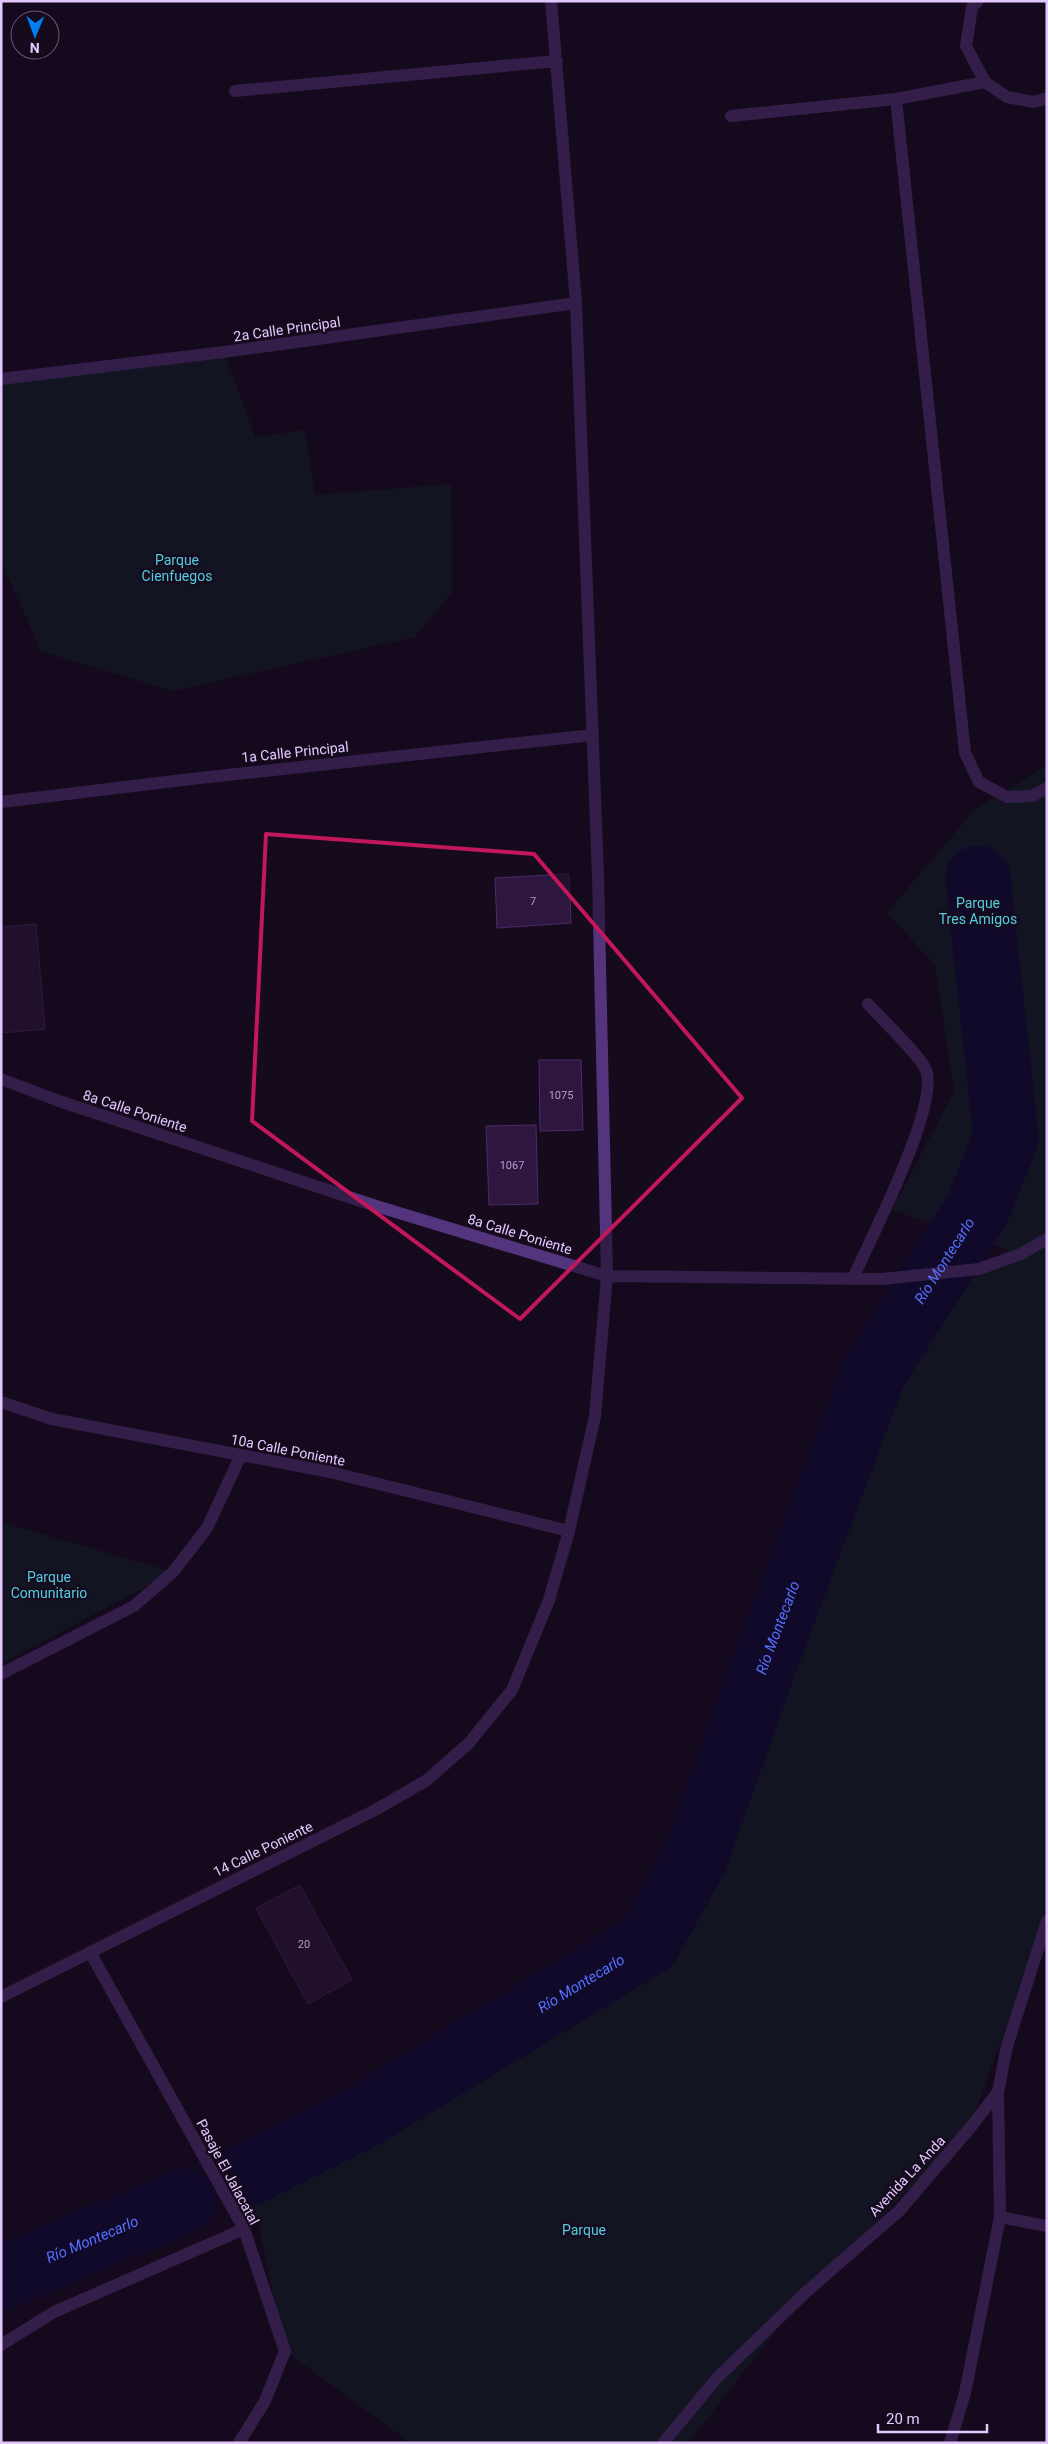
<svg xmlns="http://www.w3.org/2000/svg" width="1048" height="2444" viewBox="0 0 1048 2444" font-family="Roboto,sans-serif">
<rect width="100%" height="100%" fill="#150b1d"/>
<path fill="#0e1f27" d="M224,352L255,437L305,430L315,495L451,484L452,592L415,637L172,691L41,651L1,561V379Z
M1047,766V1911L970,2128L806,2292L688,2443H411L285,2351L248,2174L474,2049L648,1943L765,1662L874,1372L979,1269L1009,1250L892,1210L954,1092L935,965L887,913L975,809Z
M1,1522L173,1572L1,1664Z"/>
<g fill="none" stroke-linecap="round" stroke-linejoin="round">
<g stroke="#09083a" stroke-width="65">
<path id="s1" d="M248,2174L360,2118L648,1943L694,1861L765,1662L874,1372L977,1210L1006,1138L978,878"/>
<path id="s2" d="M1,2278L184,2201"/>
</g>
</g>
<path fill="#2e173f" stroke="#4f296b" d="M569,874L571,923L497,928L495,878Z
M36,924L45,1029L1,1033V927Z
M539,1060H581L583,1130L540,1131Z
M536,1125L538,1204L489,1205L486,1126Z
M300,1885L352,1980L308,2004L256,1908Z"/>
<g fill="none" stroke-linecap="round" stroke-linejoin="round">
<path stroke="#54357d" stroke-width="12" d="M978,1L972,7L966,46L985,82L1007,97L1034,102L1047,98
M235,91L557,61
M896,99L965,753L979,782L1007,797L1032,796L1047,788
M731,116L896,99L985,82
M1,379L224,352L576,303
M1,802L191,779L593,735
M1,1079L59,1101L376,1206L607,1276L882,1279L979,1269L1021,1254L1047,1239
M853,1278C870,1240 940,1105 926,1070C922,1058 879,1016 868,1004
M1,1402L52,1419L330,1472L569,1531
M1,1674L134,1606L173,1572L207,1528L241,1455
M90,1952L244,2229L285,2351L265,2401L239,2443
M1,1997L377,1809L427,1780L469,1743L512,1690L549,1600L569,1531L595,1416L607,1276L598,876L576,303L551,1
M1000,2217L1047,2226
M1,2345L54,2312L244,2229
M663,2443L717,2378L806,2292L899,2211L970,2128L998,2092L1007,2046L1047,1921
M950,2443L965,2393L1000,2217L998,2092"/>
</g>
<path d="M0 0H1048V2444H0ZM266,834L534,854L742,1098L520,1319L252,1121Z" fill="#150b1d" fill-opacity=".55" fill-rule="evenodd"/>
<path fill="none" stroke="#c2185b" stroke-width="4" stroke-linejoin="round" d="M266,834L534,854L742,1098L520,1319L252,1121Z"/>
<g text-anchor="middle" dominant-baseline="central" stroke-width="5" stroke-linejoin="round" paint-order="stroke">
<g font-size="11" fill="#b69ccf">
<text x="533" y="901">7</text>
<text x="561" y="1095">1075</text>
<text x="512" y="1165">1067</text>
<text x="304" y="1944">20</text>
</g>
<g font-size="14" fill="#e3c8ff" stroke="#150b1d">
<text transform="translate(287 329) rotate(-8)">2a Calle Principal</text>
<text transform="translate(295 752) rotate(-6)">1a Calle Principal</text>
<text transform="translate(135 1111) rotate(18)">8a Calle Poniente</text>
<text transform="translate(520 1234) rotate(17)">8a Calle Poniente</text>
<text transform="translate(288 1450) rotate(11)">10a Calle Poniente</text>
<text transform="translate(263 1849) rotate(-26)">14 Calle Poniente</text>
<text transform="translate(228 2172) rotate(62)">Pasaje El Jalacatal</text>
<text transform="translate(907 2176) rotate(-47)">Avenida La Anda</text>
</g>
<g font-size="14" fill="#53cde0" stroke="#150b1d">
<text x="177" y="560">Parque<tspan x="177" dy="16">Cienfuegos</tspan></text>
<text x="978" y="903">Parque<tspan x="978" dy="16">Tres Amigos</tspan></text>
<text x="49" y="1577">Parque<tspan x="49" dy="16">Comunitario</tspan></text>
<text x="584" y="2230">Parque</text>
</g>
<g font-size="15" font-style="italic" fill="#5670ff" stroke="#150b1d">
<text stroke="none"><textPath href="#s1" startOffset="1209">Río Montecarlo</textPath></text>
<text stroke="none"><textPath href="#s1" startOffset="804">Río Montecarlo</textPath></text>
<text stroke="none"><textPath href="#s1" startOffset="384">Río Montecarlo</textPath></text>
<text stroke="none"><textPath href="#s2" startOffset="99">Río Montecarlo</textPath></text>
</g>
</g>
<rect width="1048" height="2444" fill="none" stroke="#e3c8ff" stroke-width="5"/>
<g transform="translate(35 35) rotate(181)"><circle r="24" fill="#150b1d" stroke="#675777"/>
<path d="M0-4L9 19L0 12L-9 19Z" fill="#007ef3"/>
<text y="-8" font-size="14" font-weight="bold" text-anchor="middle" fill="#e3c8ff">N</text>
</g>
<path d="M878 2424v8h109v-8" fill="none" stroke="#e3c8ff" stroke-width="2.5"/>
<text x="886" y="2424" font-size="15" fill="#e3c8ff" stroke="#150b1d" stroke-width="4" paint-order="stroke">20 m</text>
</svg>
